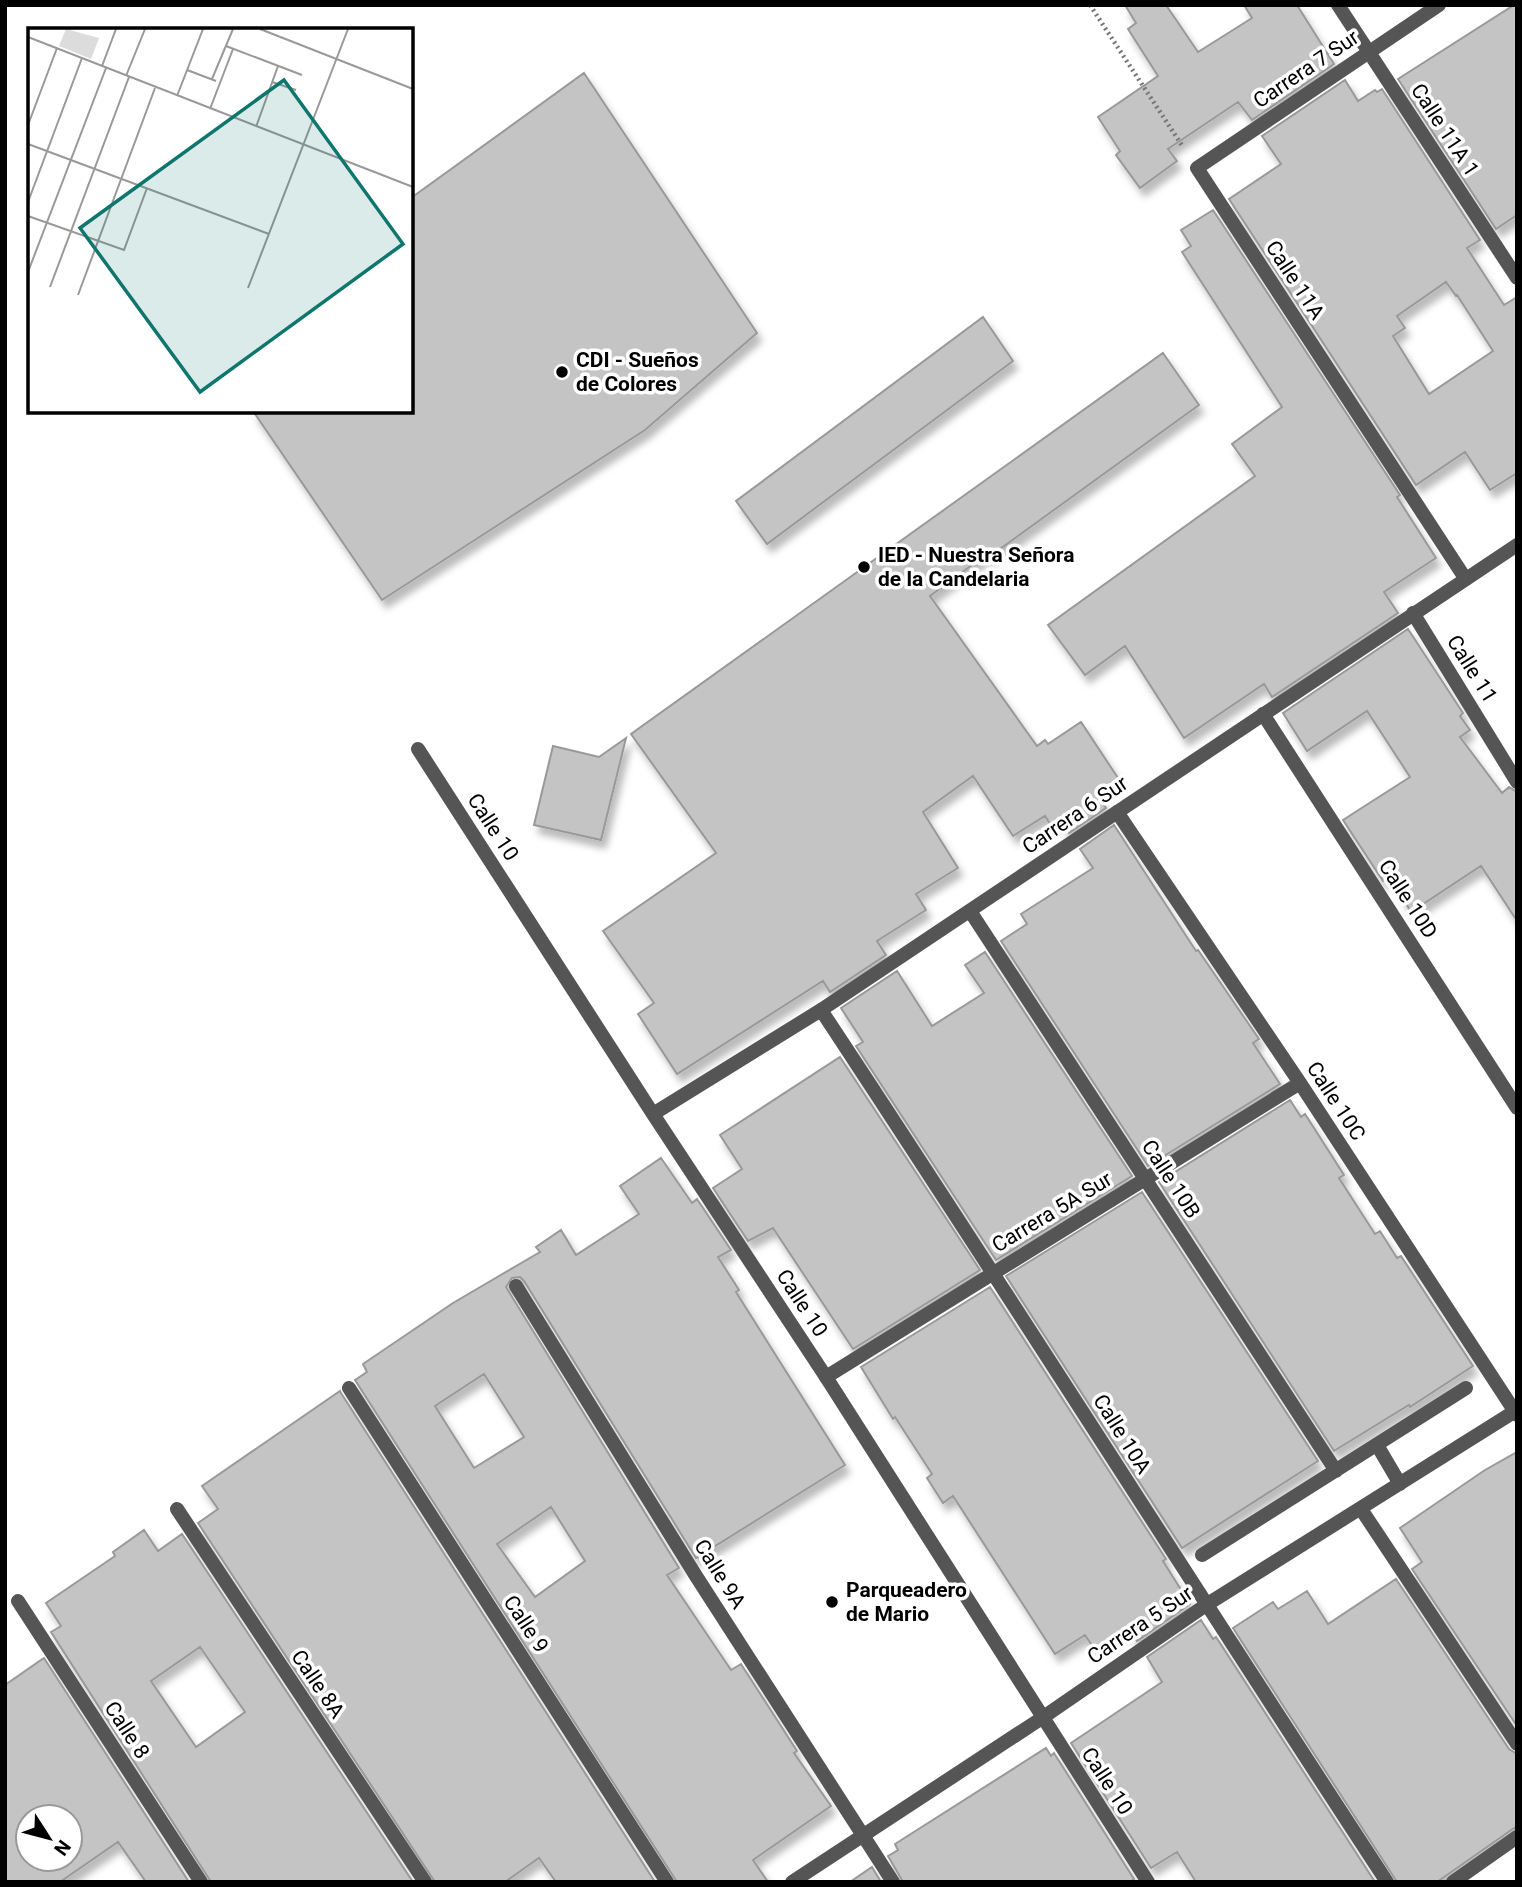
<svg xmlns="http://www.w3.org/2000/svg" width="1522" height="1887" viewBox="0 0 1522 1887" font-family="Roboto,sans-serif">
<defs>
<filter id="shadow"><feDropShadow dx="4.5" dy="8" stdDeviation="3.5" flood-color="#0004"/></filter>
</defs>
<rect width="100%" height="100%" fill="#fff"/>
<path fill="#c4c4c4" stroke="#999" stroke-width="2" fill-rule="evenodd" filter="url(#shadow)" d="M1125,5H1166L1198,52L1252,18L1244,5H1297L1334,64L1252,120L1238,102L1168,149L1177,161L1140,188L1116,155L1120,151L1098,117L1158,76L1128,29L1136,23Z
M1514,5H1517V215L1496,229L1398,79Z
M584,73L757,333L645,430L382,600L253,411H411V198Z
M1345,80L1358,101L1375,90L1377,92L1382,89L1480,240L1467,248L1504,305L1517,297V473L1490,490L1465,452L1416,485L1229,199L1281,164L1262,136ZM1446,282L1456,296L1457,295L1493,351L1429,394L1393,336L1405,328L1397,316Z
M1213,210L1400,495L1397,497L1436,558L1384,592L1398,613L1272,697L1264,684L1184,738L1125,646L1085,675L1048,625L1255,476L1232,444L1282,407L1182,252L1191,246L1181,230Z
M983,317L1013,361L767,544L736,501Z
M1163,353L1199,405L989,557L987,554L930,596L1037,746L1045,740L1048,744L1081,722L1118,778L1096,792L1106,808L1069,833L1059,818L1050,824L1045,816L1013,836L973,776L923,812L958,868L916,894L926,910L877,941L886,955L830,992L823,981L677,1074L638,1014L654,1003L603,931L716,853L631,734Z
M1408,629L1463,713L1460,716L1470,730L1460,737L1502,793L1509,787L1517,792V921L1481,866L1411,912L1389,876L1383,881L1343,820L1410,777L1367,711L1307,751L1283,713Z
M626,738L601,840L534,825L553,746L599,757Z
M1114,825L1196,951L1198,950L1259,1039L1253,1043L1280,1084L1148,1166L1001,941L1027,924L1021,914L1093,868L1080,849Z
M985,952L1132,1176L996,1260L856,1046L863,1042L841,1008L897,971L932,1026L984,993L965,965Z
M840,1057L980,1270L853,1349L773,1228L748,1241L713,1188L742,1169L720,1135Z
M1290,1100L1301,1117L1305,1114L1344,1175L1339,1178L1375,1234L1380,1231L1397,1258L1401,1256L1473,1366L1410,1407L1409,1405L1334,1451L1159,1182Z
M661,1158L692,1203L697,1199L731,1250L718,1257L739,1290L736,1292L845,1465L696,1558L524,1281L520,1277L512,1278L506,1287L679,1568L667,1575L731,1670L741,1664L797,1751L794,1753L831,1806L753,1860L768,1882H677L355,1380L367,1372L363,1364L453,1303L540,1252L536,1247L561,1230L576,1255L639,1214L620,1186ZM484,1374L524,1437L474,1468L435,1406ZM551,1507L585,1561L535,1597L497,1544Z
M1142,1192L1318,1461L1182,1548L1006,1276Z
M990,1287L1166,1559L1163,1561L1190,1604L1137,1641L1129,1628L1095,1650L1085,1635L1055,1654L953,1496L943,1503L927,1478L932,1474L895,1417L893,1419L861,1367Z
M340,1391L341,1393L655,1882H556L539,1858L505,1882H435L198,1523L218,1509L202,1486Z
M1517,1452V1726L1412,1569L1422,1562L1400,1528L1485,1470Z
M144,1530L158,1551L182,1534L413,1882H211L51,1632L61,1626L46,1603L115,1556L113,1552ZM200,1647L245,1712L196,1747L151,1681Z
M1396,1579L1509,1749L1517,1754V1826L1437,1882H1397L1233,1628L1273,1602L1278,1609L1307,1591L1328,1624Z
M1201,1620L1213,1639L1216,1637L1375,1882H1196L1177,1852L1151,1868L1071,1743L1162,1682L1147,1657Z
M44,1658L189,1882H146L118,1842L60,1882H5V1685ZM28,1817H70V1859H28Z
M1046,1748L1051,1756L1054,1753L1134,1879L1130,1882H903L888,1856L898,1850L895,1844Z
M872,1867L881,1882H850Z"/>
<g fill="none" stroke-linecap="round" stroke-linejoin="round">
<path stroke="#777" stroke-width="4.5" stroke-dasharray="2 3.5" stroke-linecap="butt" d="M1090,5L1183,147"/>
<path stroke="#555" stroke-width="14" d="M1413,613L1517,782
M1263,714L1517,1108
M1117,812L1300,1083L1517,1415
M970,911L1336,1471
M821,1010C1012,1299 1197,1592 1387,1882
M516,1286L696,1576L893,1882
M826,1377L1300,1083
M349,1388L667,1882
M177,1509L425,1882
M1202,1555L1466,1388
M18,1601L201,1882"/>
<path stroke="#555" stroke-width="14" d="M1338,5L1517,278
M1439,5L1197,168L1465,578
M418,749L653,1114L826,1377L1148,1882
M653,1114L821,1010L1517,545
M1377,1445L1400,1484
M1361,1509L1517,1744
M792,1882L1042,1718L1206,1605L1517,1410
M1453,1882L1517,1837"/>
</g>
<g fill="#000" stroke="#fff" stroke-width="2.5">
<circle cx="562" cy="372" r="7"/>
<circle cx="864" cy="567" r="7"/>
<circle cx="832" cy="1602" r="7"/>
</g>
<g text-anchor="middle" dominant-baseline="central" stroke-width="7" stroke-linejoin="round" paint-order="stroke">
<g font-size="21" fill="#000" stroke="#fff">
<text transform="translate(1306 69) rotate(-34)">Carrera 7 Sur</text>
<text transform="translate(1445 130) rotate(57)">Calle 11A 1</text>
<text transform="translate(1295 280) rotate(57)">Calle 11A</text>
<text transform="translate(1472 669) rotate(58)">Calle 11</text>
<text transform="translate(1075 815) rotate(-34)">Carrera 6 Sur</text>
<text transform="translate(493 827) rotate(57)">Calle 10</text>
<text transform="translate(1408 899) rotate(57)">Calle 10D</text>
<text transform="translate(1336 1101) rotate(57)">Calle 10C</text>
<text transform="translate(1171 1179) rotate(57)">Calle 10B</text>
<text transform="translate(1052 1212) rotate(-31)">Carrera 5A Sur</text>
<text transform="translate(802 1303) rotate(57)">Calle 10</text>
<text transform="translate(1122 1434) rotate(58)">Calle 10A</text>
<text transform="translate(720 1574) rotate(58)">Calle 9A</text>
<text transform="translate(526 1624) rotate(57)">Calle 9</text>
<text transform="translate(1140 1625) rotate(-34)">Carrera 5 Sur</text>
<text transform="translate(318 1684) rotate(56)">Calle 8A</text>
<text transform="translate(127 1730) rotate(57)">Calle 8</text>
<text transform="translate(1107 1781) rotate(57)">Calle 10</text>
</g>
<g font-size="21" font-weight="bold" fill="#000" stroke="#fff" text-anchor="start">
<text x="576" y="360">CDI - Sueños<tspan x="576" dy="24">de Colores</tspan></text>
<text x="878" y="555">IED - Nuestra Señora<tspan x="878" dy="24">de la Candelaria</tspan></text>
<text x="846" y="1590">Parqueadero<tspan x="846" dy="24">de Mario</tspan></text>
</g>
</g>
<g transform="translate(28 28)">
<rect width="385" height="385" fill="#fff"/>
<path d="M38,1L71,10L63,31L31,18Z" fill="#dcdcdc"/>
<path fill="none" stroke="#999" stroke-width="2" d="M232,1L385,61M0,9L385,159M198,18L274,47M74,38L88,1M159,42L188,53M98,48L117,1M184,51L205,1M244,54L268,62M149,68L175,1M182,81L205,21M0,97L29,20M228,99L250,38M0,116L241,206M0,174L54,30M0,188L96,222L119,160M0,244L78,40M22,259L101,49M220,260L320,1M50,267L127,60"/>
<path fill="#0f766e" fill-opacity="0.15" stroke="#0f766e" stroke-width="3.5" d="M256,52L375,216L172,364L52,200Z"/>
<rect width="385" height="385" fill="none" stroke="#000" stroke-width="3.5"/>
</g>
<rect width="1522" height="1887" fill="none" stroke="#000000" stroke-width="14"/>
<g transform="translate(49 1838) rotate(126)"><circle r="33" fill="#ffffff" stroke="#999999" stroke-width="2"/>
<path d="M0-5L12 26L0 18L-12 26Z" fill="#000000"/>
<text y="-10" font-size="19" font-weight="bold" text-anchor="middle" fill="#000000">N</text>
</g>
</svg>
